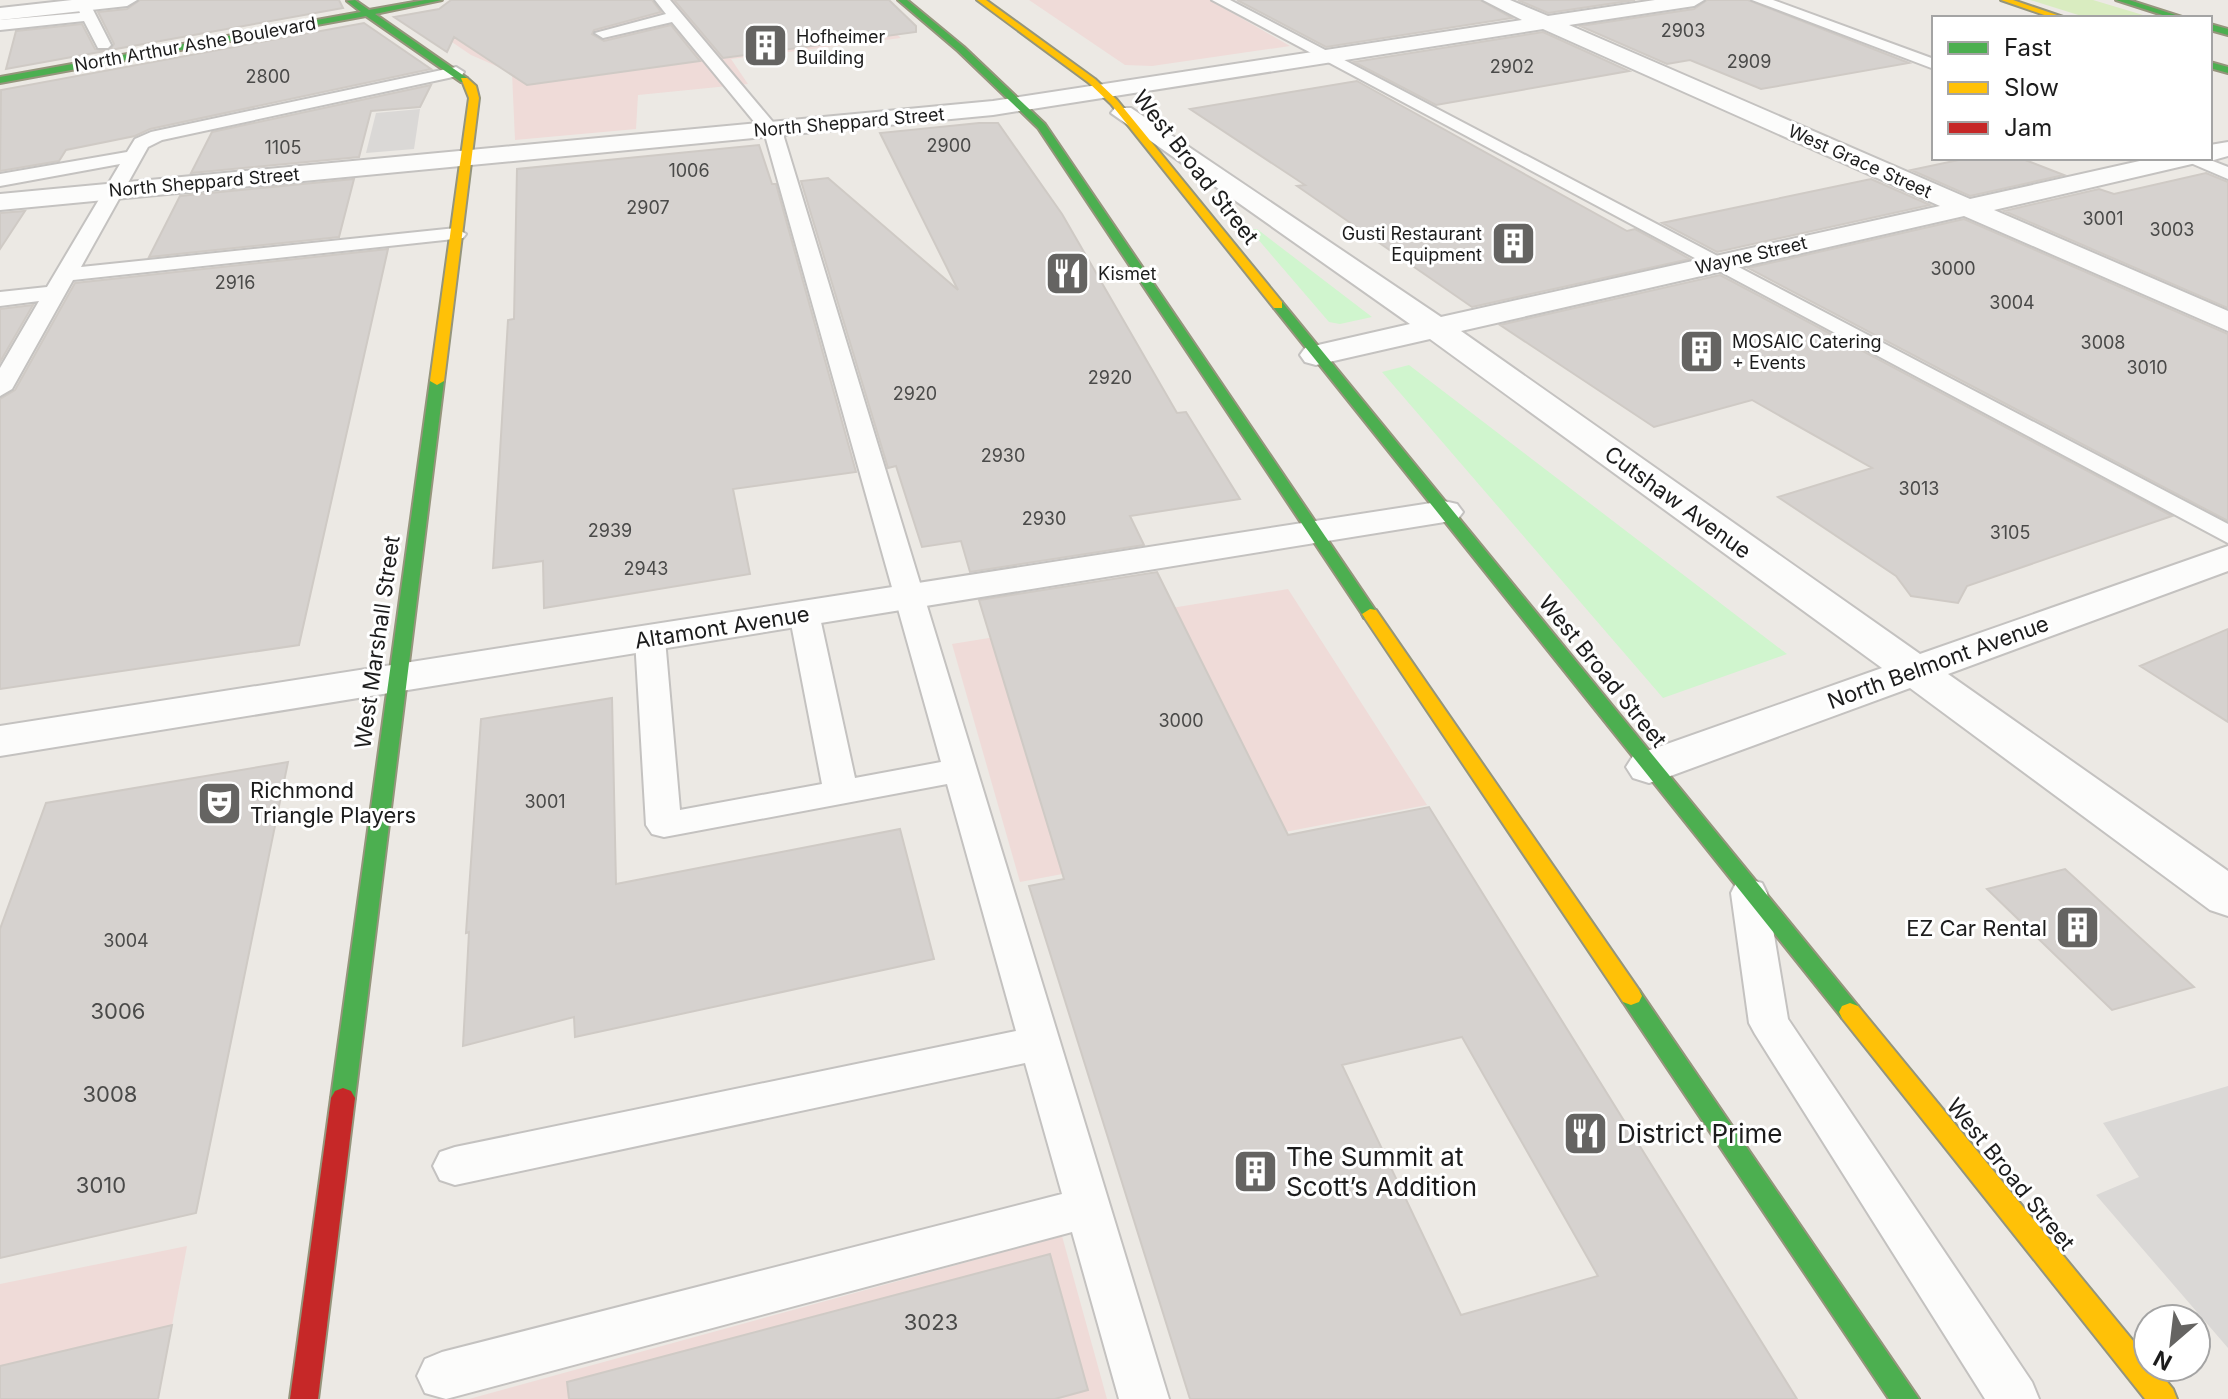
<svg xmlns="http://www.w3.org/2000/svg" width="2228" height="1399" viewBox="0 0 2228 1399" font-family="Inter,sans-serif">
<rect width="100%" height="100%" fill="#ece9e4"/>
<path fill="#efdbd8" d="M500,0H856L901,38L731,59L748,84L638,95L636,129L515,140L512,73L471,55L415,17Z
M1029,0H1210L1290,46L1152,66L1125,65Z
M1288,589L1427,805L1020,882L952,644Z
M1062,1236L1107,1399H469Z
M187,1246L158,1399H0V1284Z"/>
<path fill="#d9ecc0" d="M2030,0H2093L2153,18H2088Z"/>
<path fill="#d0f5ce" d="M1257,229L1372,317L1340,324L1329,322L1250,230Z
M1409,365L1787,654L1663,698L1382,372Z"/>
<path fill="#dad8d6" d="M420,109L414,149L366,153L376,113Z
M2228,1086V1348L2096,1195L2139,1177L2103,1123Z"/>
<path fill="#d6d2cf" stroke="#cfcac5" stroke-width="2" fill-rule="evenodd" d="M140,0H339L343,8L110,50L114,44L98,12L127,9Z
M451,0H652L661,12L594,30L592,34L604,41L671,25L700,61L527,85L454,37L447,52L394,17L439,9Z
M674,0H889L916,26V32L723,58Z
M1237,0H1480L1512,18L1326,47Z
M1518,0H1635L1548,13Z
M1707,0H1748L1909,63L1761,89L1690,60L1667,64L1580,26L1694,9Z
M364,23L431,69L150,129L135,136L66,150L59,161L0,171L1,90Z
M82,24L95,49L105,51L6,69L16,31Z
M1543,32L1629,71L1436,105L1354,62Z
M1357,81L1627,231L1635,229L1690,259L1472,307L1297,186L1305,185L1190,109Z
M431,85L420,107L371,111L359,157L191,173L212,132Z
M979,123H998L1062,214L1177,413L1186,412L1240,499L1130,516L1144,545L970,572L961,541L922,547L896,466L888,468L801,181L828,178L958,290L880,133Z
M759,145L772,184H776L856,472L733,489L750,574L544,608L543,561L493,568L508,320L514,319L517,169Z
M1968,158H2020L2064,175L1970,196L1911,170Z
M2206,173L2228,182V308L2004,211L2099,189L2114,194Z
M354,179L339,237L149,257L180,196Z
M1871,179L1930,205L1717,252L1662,223Z
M25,211L0,249V213Z
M1964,219L2228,334V521L1748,268Z
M388,249L299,645L0,689V399L15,390L75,283Z
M1720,275L2172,516L1967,586L1958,603L1911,596L1896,576L1778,497L1872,468L1752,400L1654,427L1500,325Z
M33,305L0,362V309Z
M1157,572L1288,835L1429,807L1797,1399H1190L1029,886L1064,879L979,600ZM1462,1037L1598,1276L1461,1315L1342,1065Z
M2228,629V722L2140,666Z
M612,698L616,884L900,829L934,959L575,1037L574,1017L463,1046L469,932L466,933L481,719Z
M288,762L196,1213L0,1258V929L46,803Z
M2065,869L2194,987L2112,1010L1987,889Z
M1050,1254L1088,1390L1055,1399H569L567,1382Z
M172,1325L158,1399H0V1366Z"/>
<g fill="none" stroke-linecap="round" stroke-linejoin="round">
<defs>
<path id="lane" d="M655,0H670L783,134L1169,1399H1119L1072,1232L446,1399L425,1393L417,1376L425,1359L442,1352L1062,1194L1025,1063L455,1185L440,1180L433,1166L440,1152L455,1147L1016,1031L947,784L664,837L652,834L646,825L635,639L639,632H661L665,639L680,810L822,784L789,613L793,607H815L819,613L855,778L941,762L765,135L672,22L603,38L595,33L666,14Z
M1212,0H1230L2228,524V543Z
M1752,0H1773L1934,59V69Z
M84,1L89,2L111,45L108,48H98L84,21L0,30V20L80,13L77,5Z
M456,67L464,72L462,75L162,140L148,147L81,267L456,228L466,234L463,238L73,280L12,389L0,396V368L39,301L0,306V292L47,287L120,164L0,186V174L127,152L135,139L151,132Z
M2179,158H2205L2228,167V179Z
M1749,879L1762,883L1767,893L1788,1019L2032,1382L2039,1399H1985L1755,1034L1749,1023L1731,893L1736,883Z"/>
<path id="street" d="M72,0H137L127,6L0,20V8Z
M1483,0H1510L1548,16L1655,0H1704L1694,6L1569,25L1970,199L2153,158H2200L2196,163L1994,210L2228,311V331L1964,216L1461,331L1920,654L2228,546V571L1948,674L2228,871V916L2210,910L1910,688L1665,778L1649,783L1633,778L1626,767L1633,756L1882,668L1430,339L1316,365L1305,362L1300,355L1305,348L1410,324L1111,113L1115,108H1131L1441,317L1940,206L1543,29L993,115L0,210V194L993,101L1522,20Z
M2228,142V156L2210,161L2201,158H2210V145Z
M1444,501L1457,504L1463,512L1457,520L0,756V726Z"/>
<path id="fast" d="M355,0L369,10L425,0H442L375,14L467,78V82H461L366,16L0,83V77L361,12L347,1Z
M898,0H907L964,47L1045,124L1378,614L1376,618H1364L1362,614L1038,128L958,51Z
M2116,0H2129L2185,18H2172Z
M2210,24L2228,29V35L2210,30Z
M2210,62L2228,67V73L2210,68Z
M1274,302H1282L1858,1006L1861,1012L1858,1018L1850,1021L1842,1018L1274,308Z
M437,377L444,381L355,1098L351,1105L343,1108L335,1105L331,1098L430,381Z
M1631,987L1639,990L1919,1399H1889L1623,1002L1620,996L1623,990Z"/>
<path id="slow" d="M977,0H986L1095,79L1117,100L1282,302V308H1274L1111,104L1089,83Z
M2001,0H2013L2066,18H2053Z
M461,78H467L476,86L479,98L444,381L437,385L430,381L469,98Z
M1370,609L1376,610L1639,990L1642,996L1639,1002L1631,1005L1623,1002L1362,614Z
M1850,1003L1858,1006L2148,1359V1367H2155L2173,1389L2177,1399H2145L1842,1018L1839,1012L1842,1006Z"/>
<path id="jam" d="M343,1088L351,1091L355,1098L318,1399H290L331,1098L335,1091Z"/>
</defs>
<use href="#lane" stroke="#c4c2c0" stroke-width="4"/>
<use href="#street" stroke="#c4c2c0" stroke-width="4"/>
<use href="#fast" stroke="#95957c" stroke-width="4"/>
<use href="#slow" stroke="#95957c" stroke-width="4"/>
<use href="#jam" stroke="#95957c" stroke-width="4"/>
<use href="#lane" fill="#fcfcfb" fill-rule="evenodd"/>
<use href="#street" fill="#fcfcfb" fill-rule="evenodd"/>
<use href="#fast" fill="#4caf50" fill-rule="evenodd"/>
<use href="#slow" fill="#ffc107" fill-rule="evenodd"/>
<use href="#jam" fill="#c62828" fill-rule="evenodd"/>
</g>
<defs>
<symbol id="building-square" viewBox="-11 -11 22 22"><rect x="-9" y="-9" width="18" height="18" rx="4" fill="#656462" stroke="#fff"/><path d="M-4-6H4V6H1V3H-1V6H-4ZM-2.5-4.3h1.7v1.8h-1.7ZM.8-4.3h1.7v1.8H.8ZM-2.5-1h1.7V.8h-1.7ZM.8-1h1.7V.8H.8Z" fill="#fff"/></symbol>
<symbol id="restaurant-square" viewBox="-11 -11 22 22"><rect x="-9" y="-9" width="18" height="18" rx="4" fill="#656462" stroke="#fff"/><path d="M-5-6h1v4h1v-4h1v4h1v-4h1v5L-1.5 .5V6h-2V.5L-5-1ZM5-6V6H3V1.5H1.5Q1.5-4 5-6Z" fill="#fff"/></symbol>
<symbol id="theatre-square" viewBox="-11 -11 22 22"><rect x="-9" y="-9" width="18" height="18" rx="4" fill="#656462" stroke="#fff"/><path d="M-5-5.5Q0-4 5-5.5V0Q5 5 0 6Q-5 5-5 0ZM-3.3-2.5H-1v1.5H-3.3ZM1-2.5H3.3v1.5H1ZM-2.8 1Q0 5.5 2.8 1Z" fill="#fff"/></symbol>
</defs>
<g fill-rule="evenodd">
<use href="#building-square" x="740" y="20" width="51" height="51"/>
<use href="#building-square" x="1488" y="218" width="51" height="51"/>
<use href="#restaurant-square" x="1042" y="248" width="51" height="51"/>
<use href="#building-square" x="1676" y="326" width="51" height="51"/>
<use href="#theatre-square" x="194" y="778" width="51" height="51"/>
<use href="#building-square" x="2052" y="902" width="51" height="51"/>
<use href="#restaurant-square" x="1560" y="1108" width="51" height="51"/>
<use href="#building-square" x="1230" y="1146" width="51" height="51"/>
</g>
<g text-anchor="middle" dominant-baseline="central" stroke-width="6" stroke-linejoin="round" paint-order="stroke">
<g font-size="18" fill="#4a4a49">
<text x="1683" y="30">2903</text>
<text x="1749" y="61">2909</text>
<text x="1512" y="66">2902</text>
<text x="268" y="76">2800</text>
<text x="949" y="145">2900</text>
<text x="283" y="147">1105</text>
<text x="689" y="170">1006</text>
<text x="648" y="207">2907</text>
<text x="2103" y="218">3001</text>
<text x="2172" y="229">3003</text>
<text x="1953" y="268">3000</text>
<text x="235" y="282">2916</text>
<text x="2012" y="302">3004</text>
<text x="2103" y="342">3008</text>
<text x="2147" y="367">3010</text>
<text x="1110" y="377">2920</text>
<text x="915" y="393">2920</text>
<text x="1003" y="455">2930</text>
<text x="1919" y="488">3013</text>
<text x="1044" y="518">2930</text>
<text x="610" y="530">2939</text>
<text x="2010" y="532">3105</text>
<text x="646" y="568">2943</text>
<text x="1181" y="720">3000</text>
<text x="545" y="801">3001</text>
<text x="126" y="940">3004</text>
</g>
<g font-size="18" fill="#1c1c1c" stroke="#fff" text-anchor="start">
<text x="796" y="36">Hofheimer<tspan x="796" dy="21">Building</tspan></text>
<text x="1482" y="233" text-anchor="end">Gusti Restaurant<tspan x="1482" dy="21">Equipment</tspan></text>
<text x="1098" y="273">Kismet</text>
<text x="1732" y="341">MOSAIC Catering<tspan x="1732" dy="21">+ Events</tspan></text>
</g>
<g font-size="18" fill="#1c1c1c" stroke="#fff">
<text transform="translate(195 44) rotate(-10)">North Arthur Ashe Boulevard</text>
<text transform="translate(849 122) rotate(-5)">North Sheppard Street</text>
<text transform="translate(1860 161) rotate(24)">West Grace Street</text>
<text transform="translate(204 182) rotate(-5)">North Sheppard Street</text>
<text transform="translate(1751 255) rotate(-13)">Wayne Street</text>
</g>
<g font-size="22" fill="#1c1c1c" stroke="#fff">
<text transform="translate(1196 167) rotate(52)">West Broad Street</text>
<text transform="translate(1678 502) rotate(36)">Cutshaw Avenue</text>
<text transform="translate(722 627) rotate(-9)">Altamont Avenue</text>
<text transform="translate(377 642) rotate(-82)">West Marshall Street</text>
<text transform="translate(1938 662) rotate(-20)">North Belmont Avenue</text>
<text transform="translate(1603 671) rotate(51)">West Broad Street</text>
<text transform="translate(2011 1174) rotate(51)">West Broad Street</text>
</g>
<g font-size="22" fill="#1c1c1c" stroke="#fff" text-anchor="start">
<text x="250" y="790">Richmond<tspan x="250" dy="25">Triangle Players</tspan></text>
<text x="2047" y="928" text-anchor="end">EZ Car Rental</text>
</g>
<g font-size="22" fill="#4a4a49">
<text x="118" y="1011">3006</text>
<text x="110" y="1094">3008</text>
<text x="101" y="1185">3010</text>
<text x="931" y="1322">3023</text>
</g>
<g font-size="26" fill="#1c1c1c" stroke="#fff" text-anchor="start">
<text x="1617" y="1133">District Prime</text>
<text x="1286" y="1156">The Summit at<tspan x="1286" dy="30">Scott’s Addition</tspan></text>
</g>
</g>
<rect x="1932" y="16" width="280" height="144" fill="#ffffff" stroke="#a4a4a4" stroke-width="2"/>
<rect x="1948" y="42" width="40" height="12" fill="#4caf50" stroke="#a4a4a4" stroke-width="2"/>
<text x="2004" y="56" font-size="24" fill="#1c1c1c">Fast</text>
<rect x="1948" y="82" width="40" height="12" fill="#ffc107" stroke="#a4a4a4" stroke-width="2"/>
<text x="2004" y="96" font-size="24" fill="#1c1c1c">Slow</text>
<rect x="1948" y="122" width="40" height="12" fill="#c62828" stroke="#a4a4a4" stroke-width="2"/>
<text x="2004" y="136" font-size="24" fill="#1c1c1c">Jam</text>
<g transform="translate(2172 1343) rotate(208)"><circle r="38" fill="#ffffff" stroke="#a4a4a4" stroke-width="2"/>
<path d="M0-6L14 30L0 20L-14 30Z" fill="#656462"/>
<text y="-12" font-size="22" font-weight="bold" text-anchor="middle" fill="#1c1c1c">N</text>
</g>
</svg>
